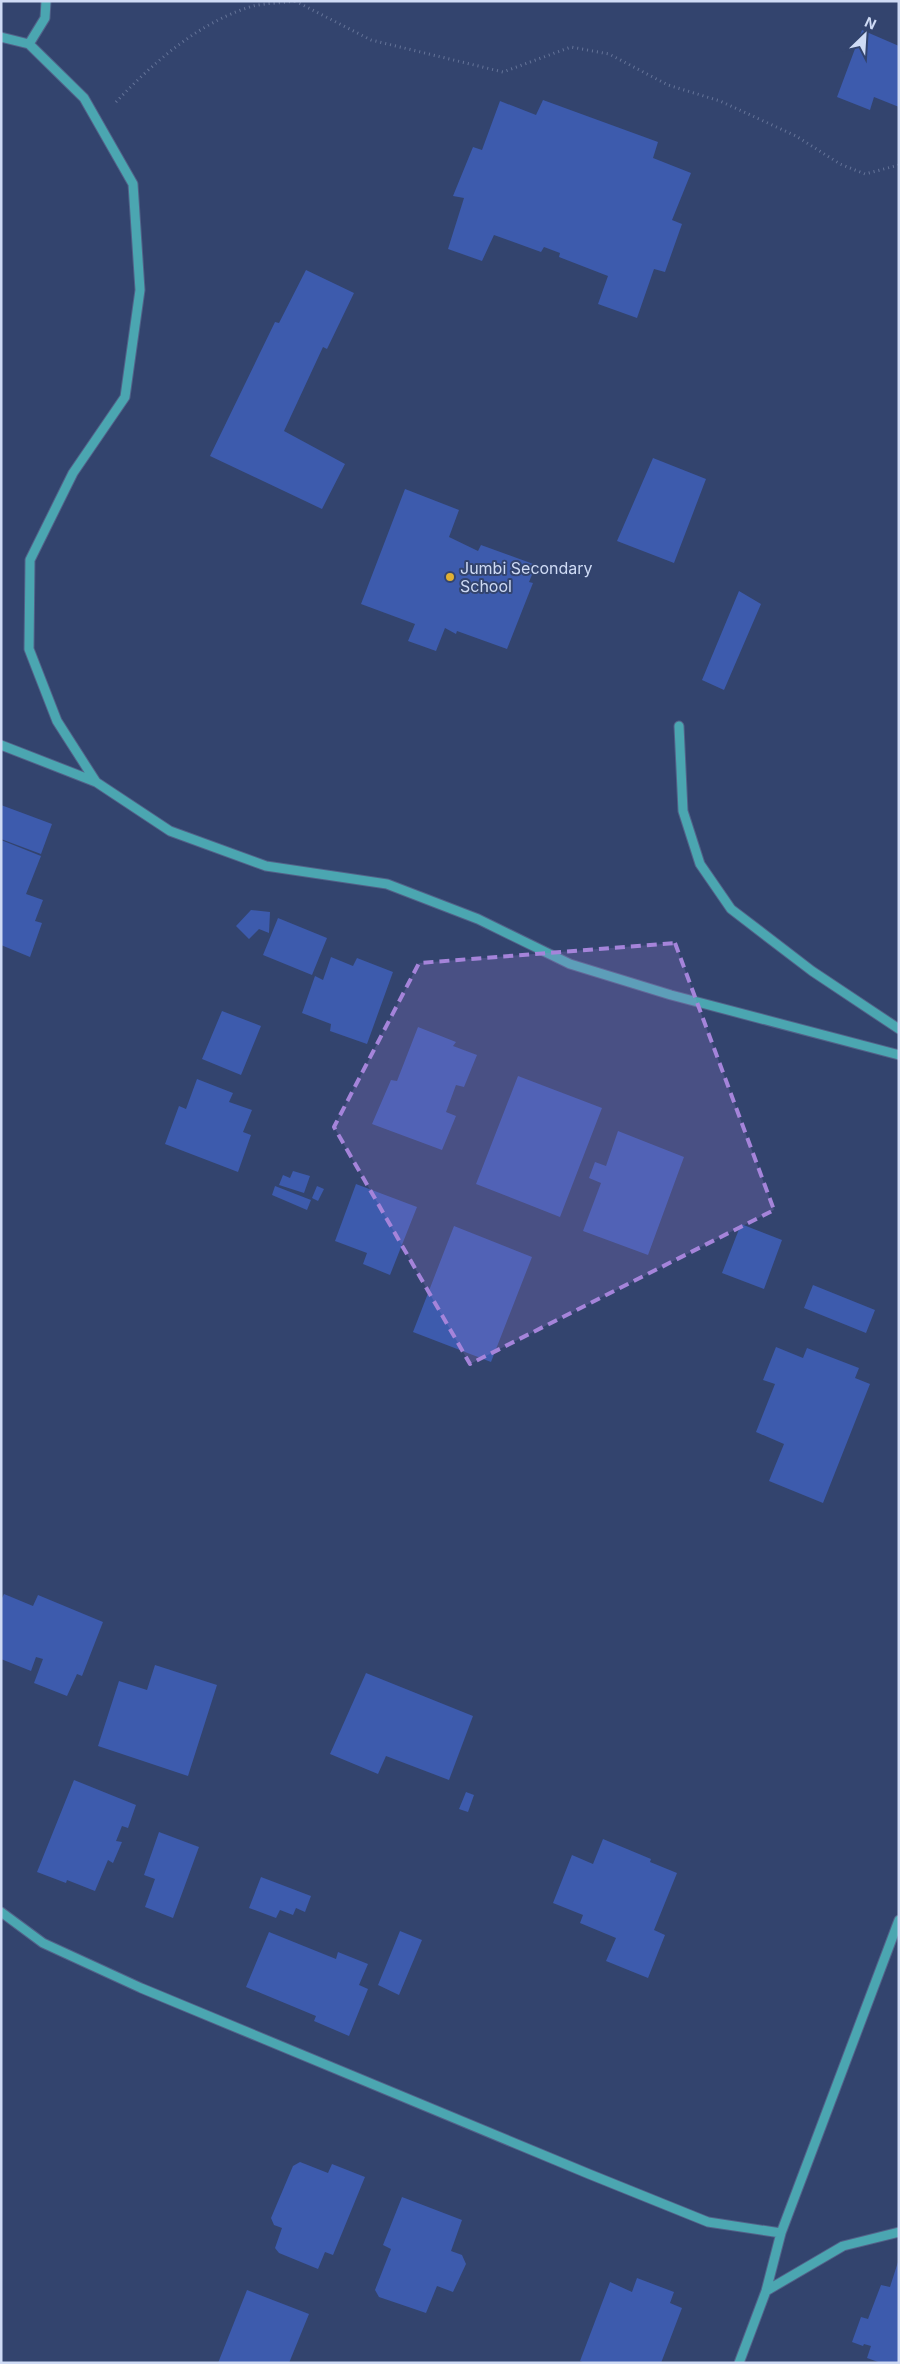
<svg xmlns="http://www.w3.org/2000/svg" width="900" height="2364" viewBox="0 0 900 2364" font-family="Inter,sans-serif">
<rect width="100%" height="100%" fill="#33446e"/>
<path fill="#3d5bad" d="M862,30L899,46V107L874,97L870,110L837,97Z
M543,100L658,142L653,158L691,173L672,220L682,224L665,272L654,269L637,318L598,304L608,276L559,257L560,253L544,247L541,252L494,235L482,261L448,249L464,198L453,196L473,147L482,150L500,101L536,115Z
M306,270L354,293L327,349L323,347L284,431L345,464L322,509L210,456L275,322L279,323Z
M653,458L706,479L674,563L617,541Z
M405,489L459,510L449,537L478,551L481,545L536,565L529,582L533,583L507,649L457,631L456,634L445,628L436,651L408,641L415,624L361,604Z
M739,591L761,604L724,690L702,680Z
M1,805L52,824L41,854L1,839Z
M1,840L41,856L26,894L43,900L35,921L42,923L30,957L1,945Z
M251,910L270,912L269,933L259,929L249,939L236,926Z
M278,918L327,938L312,975L263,955Z
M331,957L353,966L357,958L393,972L367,1044L330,1031L331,1024L302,1013L315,976L323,980Z
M222,1011L261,1026L241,1075L202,1059Z
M418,1027L456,1042L453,1046L477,1055L464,1087L456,1085L446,1112L456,1116L442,1150L372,1124L391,1080L397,1081Z
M518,1076L602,1108L560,1217L476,1184Z
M197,1079L233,1093L229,1102L252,1110L243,1132L251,1135L238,1172L165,1144L179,1106L186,1109Z
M618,1131L684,1157L648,1255L583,1231L601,1183L589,1178L595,1162L606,1166Z
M293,1171L310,1176L304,1193L279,1185L283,1175L290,1178Z
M356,1184L417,1207L390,1275L363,1264L367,1253L335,1241Z
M275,1186L311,1200L307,1210L272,1195Z
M317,1186L324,1189L318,1201L312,1198Z
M741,1224L782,1240L764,1289L722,1273Z
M454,1226L532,1257L491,1362L413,1332Z
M813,1285L875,1310L866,1333L804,1308Z
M776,1347L803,1358L807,1348L859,1368L855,1378L870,1384L823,1503L769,1481L784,1444L756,1432L775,1384L763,1380Z
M4,1594L33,1606L38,1595L103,1622L82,1676L77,1674L67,1696L34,1683L43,1659L36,1657L31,1671L1,1659V1600Z
M155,1665L217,1685L188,1776L98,1746L119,1681L147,1690Z
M366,1673L473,1716L449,1780L386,1756L378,1774L330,1754Z
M74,1780L136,1805L128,1828L122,1826L116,1841L122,1842L113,1863L108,1860L95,1891L67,1880L66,1883L37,1872Z
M466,1792L474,1795L468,1812L459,1809Z
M159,1832L199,1847L173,1918L145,1907L155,1879L144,1875Z
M603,1839L651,1859L650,1862L677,1873L654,1930L665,1935L648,1978L606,1961L616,1938L580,1923L583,1915L553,1903L572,1855L593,1864Z
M261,1877L311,1896L305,1912L296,1908L293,1915L280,1910L276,1918L249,1908Z
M400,1931L422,1940L399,1995L378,1985Z
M269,1932L336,1959L338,1952L368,1964L359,1985L368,1989L349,2036L314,2021L316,2016L246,1987Z
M300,2162L328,2173L332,2164L365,2177L333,2255L325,2252L318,2269L279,2253L275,2248L282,2228L274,2225L271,2218L293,2166Z
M402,2197L462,2220L451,2251L462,2255L466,2264L453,2292L437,2286L426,2313L379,2297L375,2290L391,2249L383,2245Z
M898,2262L899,2363H881L867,2358L871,2346L864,2344L863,2346L852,2342L861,2317L868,2319L881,2285L890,2287Z
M637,2278L674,2292L670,2303L682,2308L661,2363H585L580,2361L610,2282L632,2292Z
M247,2290L309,2314L289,2363H218Z"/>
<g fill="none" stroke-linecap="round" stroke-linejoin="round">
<defs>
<path id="minor" d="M1,37L29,44L84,98L133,184L140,290L125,397L73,473L30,560L29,649L57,721L96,782
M29,44L45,18L46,1
M679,726L683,811L700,864L731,909L812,971L899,1029
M1,745L96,782L170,831L266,866L387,884L478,919L570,964L671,995L899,1055
M1,1912L43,1943L141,1988L589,2174L708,2222L781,2233
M766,2291L843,2246L899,2232
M739,2363L766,2291L781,2233L899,1920"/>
</defs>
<use href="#minor" stroke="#526289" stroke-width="11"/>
<path stroke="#657499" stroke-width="3" stroke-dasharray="1 4" stroke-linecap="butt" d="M295,1L371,40L503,72L571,47L609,54L668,85L720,101L796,136L840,164L865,174L899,165
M116,102C154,62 199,22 253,6C266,3 282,3 295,1"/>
<use href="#minor" stroke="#4ba6b1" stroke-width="9"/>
</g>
<path fill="#a584da" fill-opacity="0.2" stroke="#a584da" stroke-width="4" stroke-dasharray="10 6" stroke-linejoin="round" d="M675,943L774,1210L470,1364L334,1127L419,963Z"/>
<circle fill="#e0b034" stroke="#33446e" stroke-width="2" cx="450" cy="577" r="5"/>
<g text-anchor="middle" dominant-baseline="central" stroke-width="4" stroke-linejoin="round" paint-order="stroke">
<g font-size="16" fill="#cfdbf5" stroke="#33446e" text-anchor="start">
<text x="460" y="568">Jumbi Secondary<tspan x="460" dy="18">School</tspan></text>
</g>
</g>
<rect width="900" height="2364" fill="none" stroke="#cfdbf5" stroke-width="5"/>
<g transform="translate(865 35) rotate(25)" stroke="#33446e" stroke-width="4" paint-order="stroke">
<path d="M0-4L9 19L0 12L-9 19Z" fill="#cfdbf5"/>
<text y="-8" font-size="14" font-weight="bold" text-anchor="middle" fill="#cfdbf5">N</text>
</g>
</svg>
